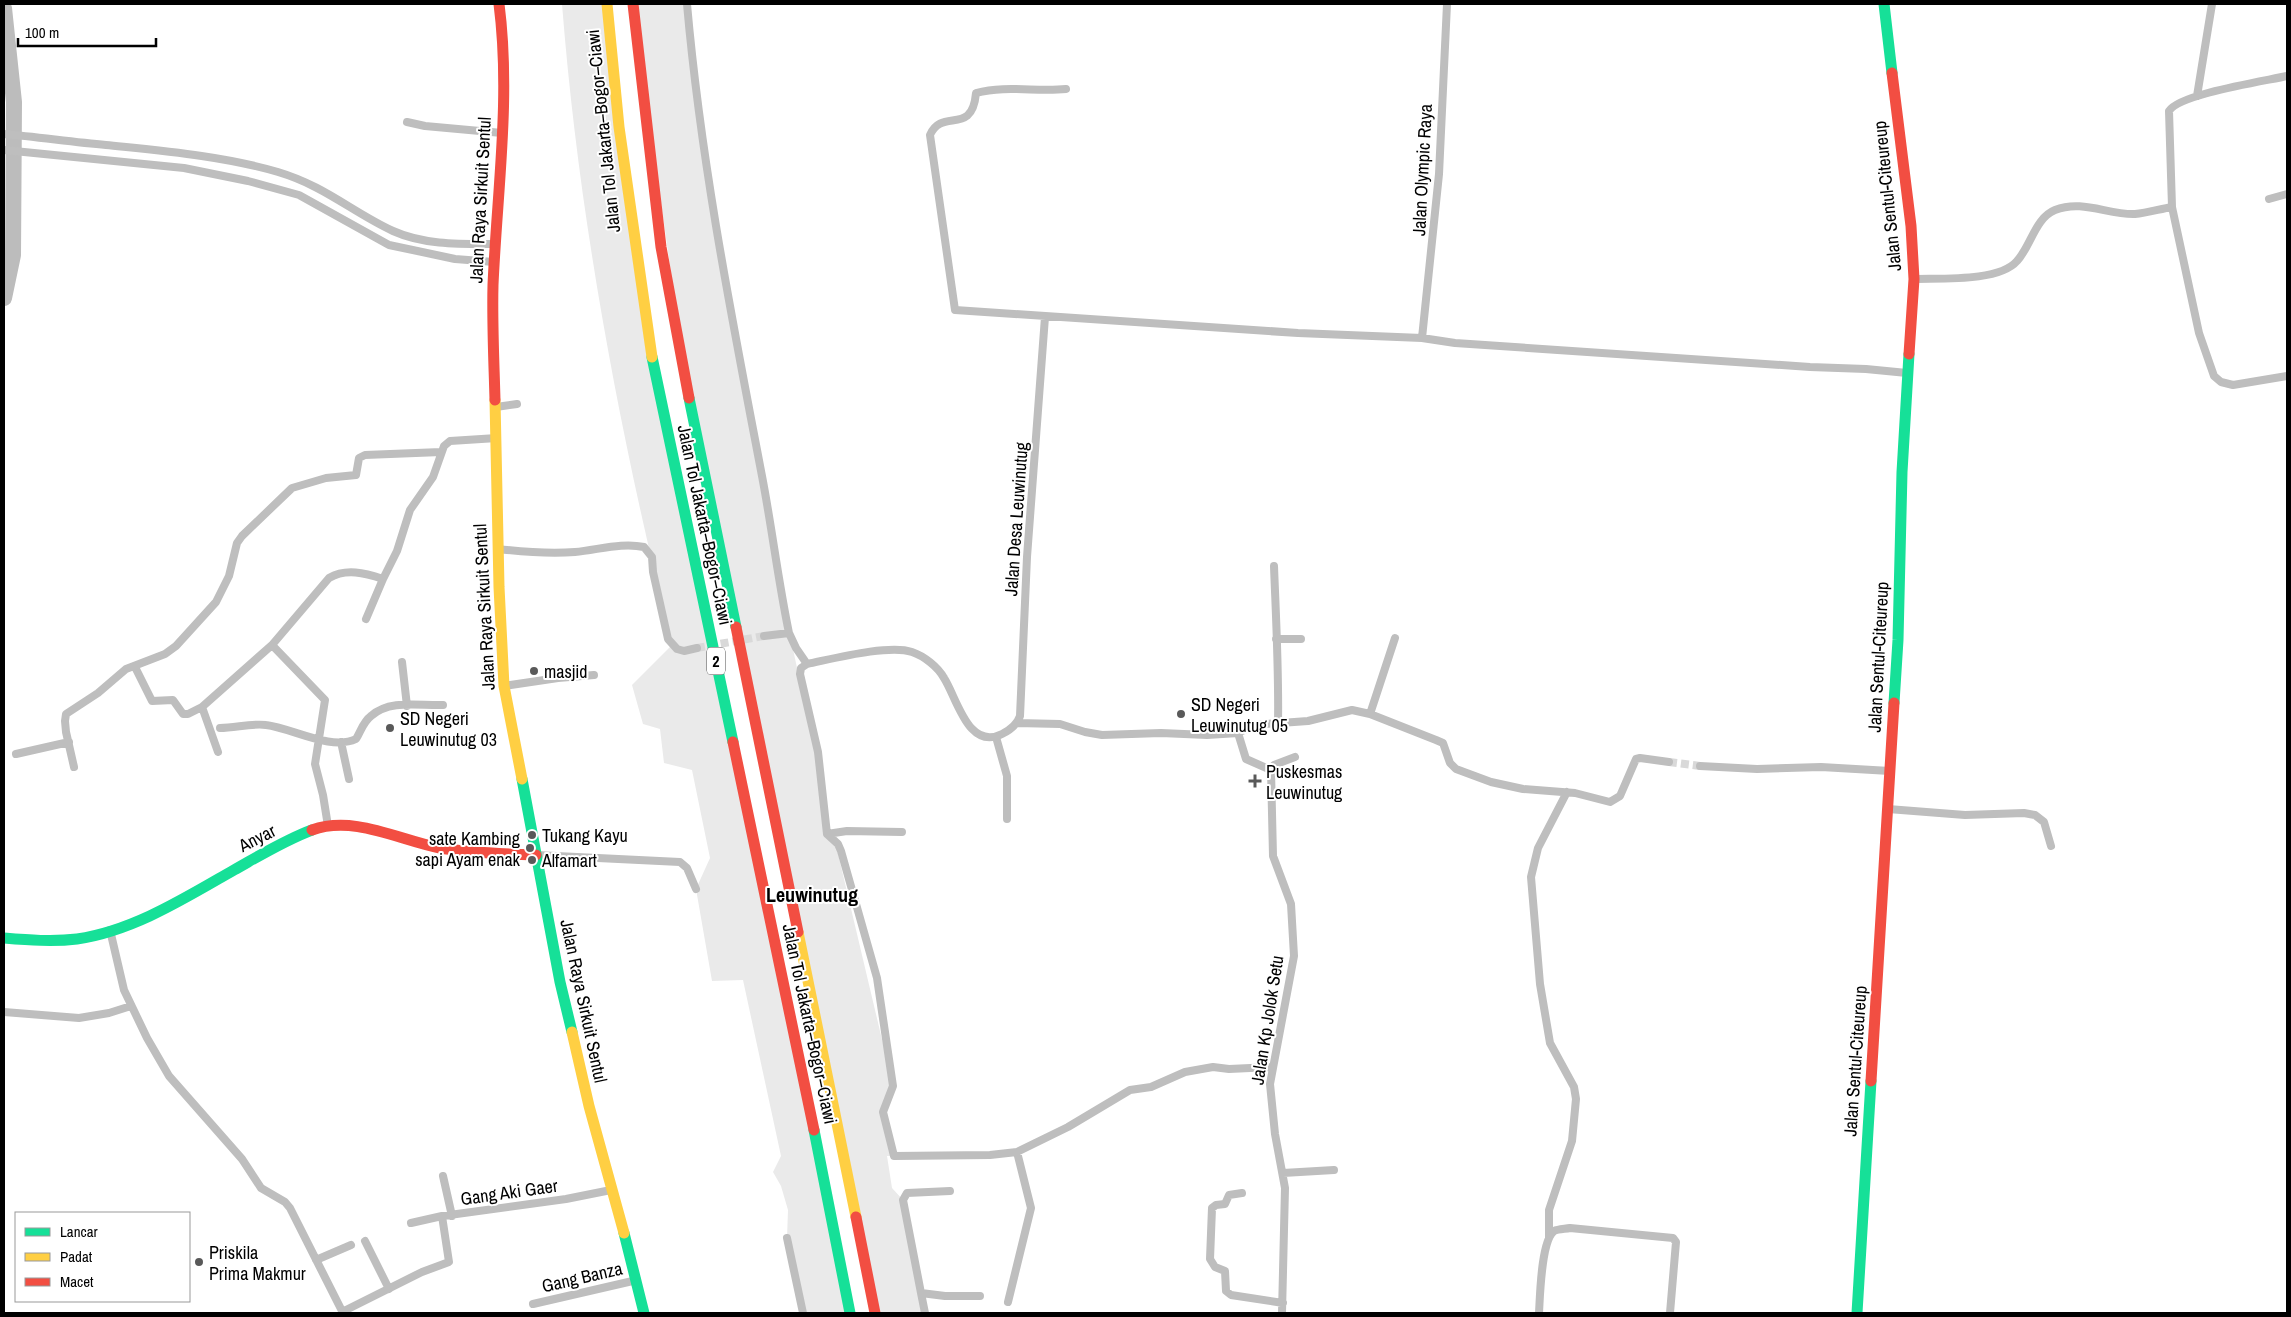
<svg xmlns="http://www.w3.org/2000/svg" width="2291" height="1317" viewBox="0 0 2291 1317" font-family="'Archivo Narrow',sans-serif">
<rect width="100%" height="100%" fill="#fff"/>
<path fill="#eaeaea" d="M562,4H607L635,254L850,1313H803L787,1238L788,1210L781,1186L773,1172L781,1156L743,980L712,981L696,889L710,858L692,770L664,763L660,729L643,724L632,685L672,645C620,435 579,220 562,4Z
M633,4H687L696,103L779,583L818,767L827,833L835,841L893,1086L884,1105L894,1156H887L892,1188L903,1200L925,1313H875L687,386Z"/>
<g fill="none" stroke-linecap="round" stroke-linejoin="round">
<path stroke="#bcbcbc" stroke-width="16" d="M4,8L14,102L13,255L4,298"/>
<path stroke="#d9d9d9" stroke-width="8" stroke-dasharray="8 4" stroke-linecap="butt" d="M697,648L764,636
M1669,762L1700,766"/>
<path stroke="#bebebe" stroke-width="8" d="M687,4C701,163 732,319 762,476C772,528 778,580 789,633
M2287,76C2265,81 2179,94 2169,111L2172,207L2199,333L2214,376L2221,382L2233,385L2287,376
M1066,89C1036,92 1006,85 976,93C972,137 942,107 930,135L955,310L1298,333L1422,338L1455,343L1810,367L1866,369L1907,373
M2197,96L2212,4
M407,122L425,126L502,133
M4,134C38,137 72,142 106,145C163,151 223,156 278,172C325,186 352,212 393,231C424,245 460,244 494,244
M4,150L184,168L248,181L299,195L389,245L455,259L494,262
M2269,199L2287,194
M1914,279C1940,278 1999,282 2017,261C2031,246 2035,218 2055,210C2082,199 2108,215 2135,214C2147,213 2160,209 2172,207
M1045,317L1027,557L1020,716C1017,725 1010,730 1002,734C968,751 957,698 944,678C938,667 924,656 912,652C889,644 832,659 807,664L801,668L800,674L818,752L827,834L838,844L841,851L877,978L893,1086L883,1112L894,1156L990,1155L1017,1152L1068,1127L1130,1090L1151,1087L1185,1072L1213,1067L1229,1069L1272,1067
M1422,338L1439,174L1447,4
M496,407L517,404
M498,549C524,552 549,554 575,552C598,550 622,542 644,547L652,557L653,572L668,639L677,649L684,651L697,648
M1274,566C1276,619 1279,672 1278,724
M366,619L383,579
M764,636L789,633L796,648L807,664
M1276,639H1301
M272,645L325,700L315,764L323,795L328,826
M402,662L407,706
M135,667L152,701L173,700L183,714H188L202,707
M504,686L558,678L594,675
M1370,714L1395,638
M1017,723L1060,724L1085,732L1102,735L1161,733L1207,735L1238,733L1253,726L1265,724L1308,721L1352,710L1370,714L1436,740L1443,743L1450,763L1456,769L1491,782L1523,789L1575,793L1610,802L1620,796L1636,759L1640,758L1669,762
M220,728C235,728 252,723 266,725C292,728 331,751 356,739C361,731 363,722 371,716C390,699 420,706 443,705
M1238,733L1246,759L1271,770
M996,737L1007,776V819
M341,742L349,779
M218,752L202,707L272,645L329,578C346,568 365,573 383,579L397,551L410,510L433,477L444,446L450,441L497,438
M16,754L69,742
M1700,766L1757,769L1821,767L1890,771
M74,767L66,732L65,721L66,714L98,693L126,669L165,654L176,646L216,602L229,576L237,543L242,536L292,488L326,478L356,475L359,458L365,455L441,452
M1888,809L1965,815L2024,813L2035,815L2044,822L2051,846
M827,834L847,831L902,832
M536,855L680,862L687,868L696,889
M110,930L124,990L147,1038L169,1076L242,1159L261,1188L285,1202L290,1208L343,1313
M4,1012L79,1018L109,1013L131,1006
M1283,1173L1334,1170
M443,1176L452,1216
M950,1191L907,1193L903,1200L921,1293L945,1296H980
M1242,1193L1229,1195L1225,1204L1216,1205L1212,1208L1210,1259L1215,1267L1225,1271L1226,1291L1231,1295L1283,1303
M411,1223L442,1216L566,1199L611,1190
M787,1238L803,1313
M1549,1238V1210L1572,1141L1576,1099L1574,1087L1550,1043L1540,984L1531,877L1538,848L1567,792
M365,1241L389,1289
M316,1260L351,1245
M921,1293L925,1313
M1008,1302L1031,1208L1017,1152
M533,1304L637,1280
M342,1312L422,1272L449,1262L442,1216
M1282,1313L1285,1188L1275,1134L1270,1084L1294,956L1291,904L1273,856L1271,770L1274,765L1295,757
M1539,1313C1540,1297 1541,1241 1554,1231C1558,1229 1565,1229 1570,1228L1673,1238L1676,1242L1670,1313"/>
<path stroke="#16e098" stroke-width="11" d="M1884,4L1892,73
M652,357L733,742
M689,398L736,627
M1894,703L1898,640L1902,472L1909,354
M522,779L560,982L572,1032
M4,938C28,940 53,942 77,939C133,931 185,898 234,870C259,856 285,840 312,830
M814,1130L850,1313
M624,1233L644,1313
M1857,1313L1871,1081"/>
<path stroke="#ffcf43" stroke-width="11" d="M607,4L619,127L652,357
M495,400L499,587L504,686L522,779
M798,932L856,1217
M572,1032L589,1106L624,1233"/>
<path stroke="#f24e42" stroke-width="11" d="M633,4L661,247L689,398
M1892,73L1911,226L1914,279L1909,354
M495,400C494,362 492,323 493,285C497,192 511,97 499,4
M736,627L798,932
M733,742L814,1130
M312,830C354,815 399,840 440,848C472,853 504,854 536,855
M1871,1081L1894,703
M856,1217L875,1313"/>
</g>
<g fill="#595959" stroke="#fff" stroke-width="2">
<circle cx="534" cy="671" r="5"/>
<circle cx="1181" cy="714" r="5"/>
<circle cx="390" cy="728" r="5"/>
<path d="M1252.5 773.5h5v5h5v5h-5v5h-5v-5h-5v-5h5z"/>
<circle cx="532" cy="835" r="5"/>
<circle cx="530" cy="848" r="5"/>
<circle cx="532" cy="860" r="5"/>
<circle cx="199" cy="1262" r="5"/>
</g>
<g text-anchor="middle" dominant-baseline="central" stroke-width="4" stroke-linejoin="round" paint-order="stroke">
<rect fill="#fff" stroke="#4c4c4c" stroke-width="1" x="707" y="647.5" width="18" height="27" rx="4"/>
<g font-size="16" font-weight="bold" fill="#000">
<text x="716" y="661">2</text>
</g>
<g font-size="18" fill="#000" stroke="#fff">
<text transform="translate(603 131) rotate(-96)">Jalan Tol Jakarta–Bogor–Ciawi</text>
<text transform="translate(1422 170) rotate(-87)">Jalan Olympic Raya</text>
<text transform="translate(1887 196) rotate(-96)">Jalan Sentul-Citeureup</text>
<text transform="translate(480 200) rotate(-87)">Jalan Raya Sirkuit Sentul</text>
<text transform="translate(1016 519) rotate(-86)">Jalan Desa Leuwinutug</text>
<text transform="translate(705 525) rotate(78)">Jalan Tol Jakarta–Bogor–Ciawi</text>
<text transform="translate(484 607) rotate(-93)">Jalan Raya Sirkuit Sentul</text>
<text transform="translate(1878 657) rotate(-87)">Jalan Sentul-Citeureup</text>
<text transform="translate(257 838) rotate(-27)">Anyar</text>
<text transform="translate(584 1001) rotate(78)">Jalan Raya Sirkuit Sentul</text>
<text transform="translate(1267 1020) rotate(-81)">Jalan Kp Jolok Setu</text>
<text transform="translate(810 1024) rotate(78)">Jalan Tol Jakarta–Bogor–Ciawi</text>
<text transform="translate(1855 1061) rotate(-86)">Jalan Sentul-Citeureup</text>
<text transform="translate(509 1192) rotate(-8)">Gang Aki Gaer</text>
<text transform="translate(582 1277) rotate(-13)">Gang Banza</text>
</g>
<g font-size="18" fill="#000" stroke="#fff" text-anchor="start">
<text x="544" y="671">masjid</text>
<text x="1191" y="704">SD Negeri<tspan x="1191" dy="21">Leuwinutug 05</tspan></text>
<text x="400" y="718">SD Negeri<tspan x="400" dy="21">Leuwinutug 03</tspan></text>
<text x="1266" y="771">Puskesmas<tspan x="1266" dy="21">Leuwinutug</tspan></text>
<text x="542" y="835">Tukang Kayu</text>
<text x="520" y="838" text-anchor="end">sate Kambing<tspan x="520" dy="21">sapi Ayam enak</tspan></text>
<text x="542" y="860">Alfamart</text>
<text x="209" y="1252">Priskila<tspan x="209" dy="21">Prima Makmur</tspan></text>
</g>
<g font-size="20" font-weight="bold" fill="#000" stroke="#fff">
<text x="812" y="894">Leuwinutug</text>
</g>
</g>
<rect width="2291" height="1317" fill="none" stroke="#000000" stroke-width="10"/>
<rect x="15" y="1212" width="175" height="90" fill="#ffffff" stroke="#999999"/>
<rect x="25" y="1228" width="25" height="8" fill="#16e098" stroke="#999999"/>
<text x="60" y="1237" font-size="15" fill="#000000">Lancar</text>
<rect x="25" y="1253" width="25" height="8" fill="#ffcf43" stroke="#999999"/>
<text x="60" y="1262" font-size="15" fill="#000000">Padat</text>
<rect x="25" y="1278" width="25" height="8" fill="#f24e42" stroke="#999999"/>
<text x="60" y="1287" font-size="15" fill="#000000">Macet</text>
<path d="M18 38v8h138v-8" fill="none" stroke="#000000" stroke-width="2.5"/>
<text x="25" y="38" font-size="15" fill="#000000" stroke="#ffffff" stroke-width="4" paint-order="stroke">100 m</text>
</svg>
